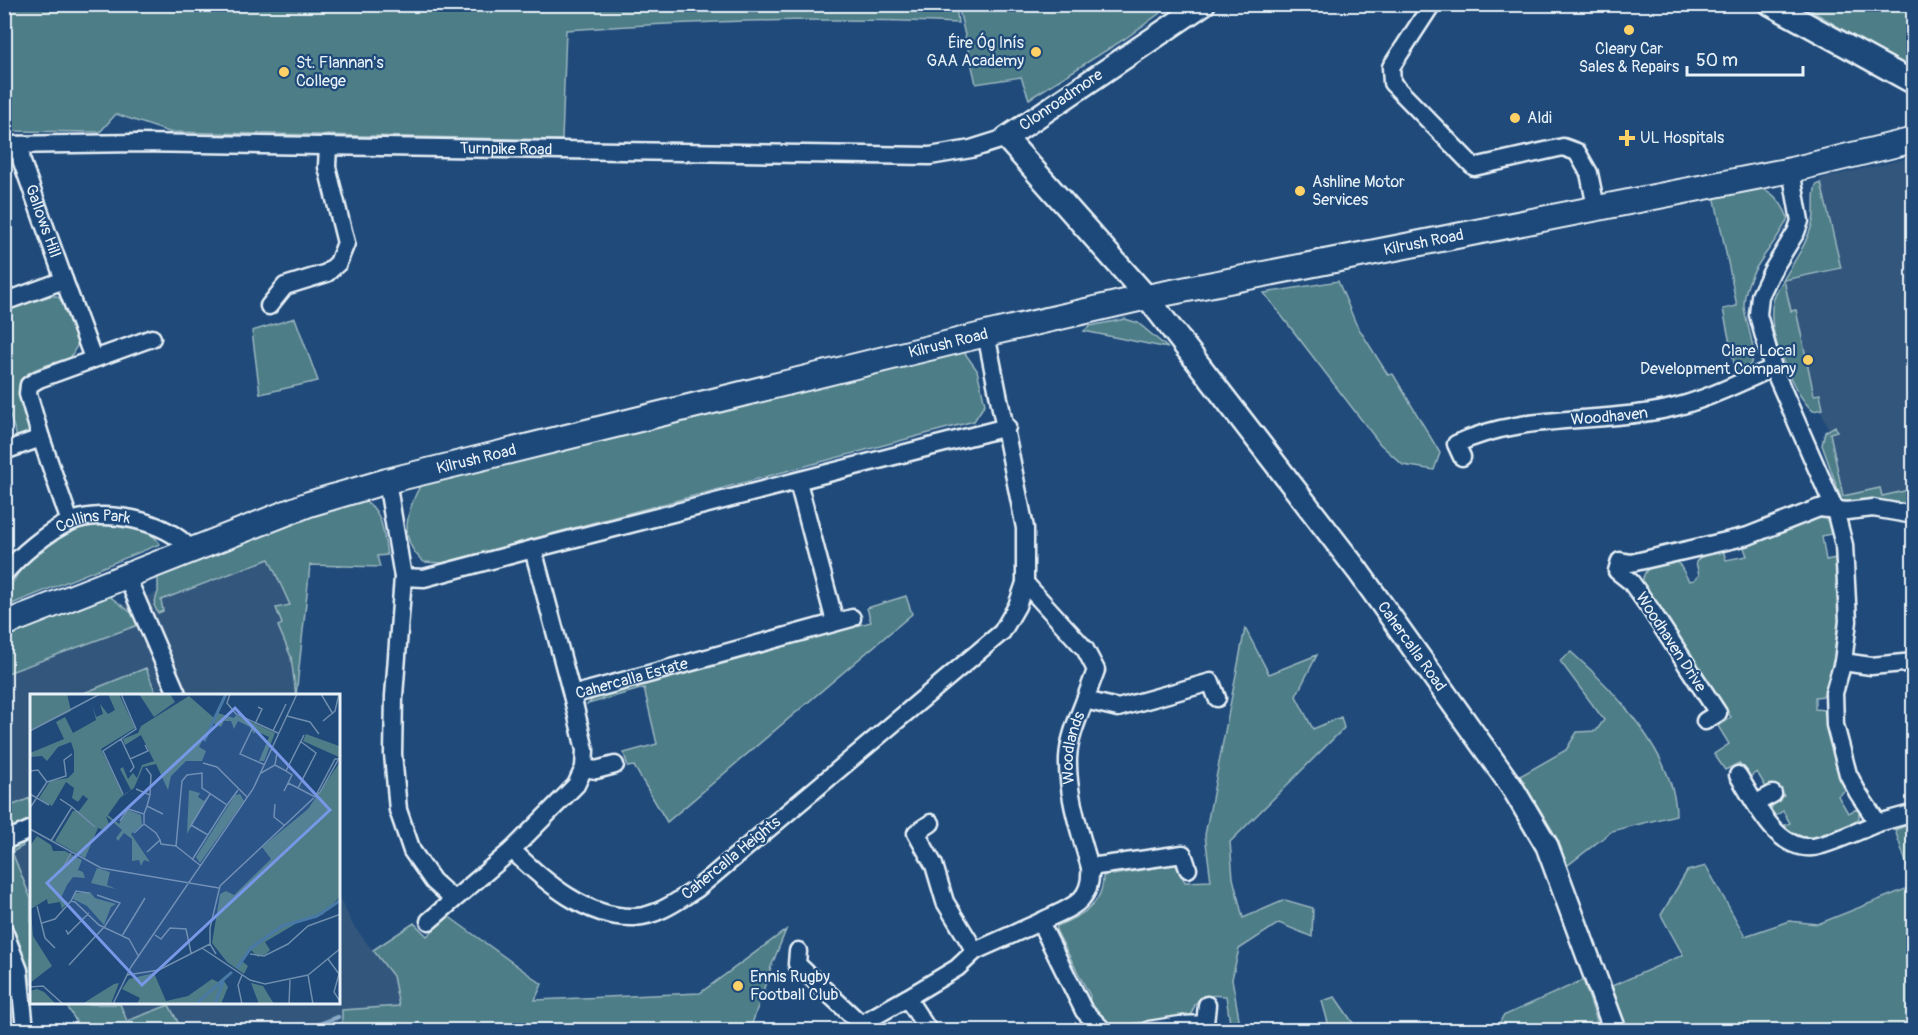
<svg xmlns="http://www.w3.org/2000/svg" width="1918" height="1035" viewBox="0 0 1918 1035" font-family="Pangolin,sans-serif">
<rect width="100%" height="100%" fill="#1f4a7a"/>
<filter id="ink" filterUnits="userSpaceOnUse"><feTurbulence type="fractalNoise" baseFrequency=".0167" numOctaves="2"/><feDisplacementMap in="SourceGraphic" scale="12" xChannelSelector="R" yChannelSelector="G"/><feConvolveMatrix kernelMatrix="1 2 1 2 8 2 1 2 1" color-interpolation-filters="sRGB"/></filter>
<g filter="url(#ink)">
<path fill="#33567c" d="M1913,157V489L1882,496L1880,489L1843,496L1830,433L1814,395L1796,311H1791L1784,279L1841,268L1820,179Z
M311,548L296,696H32L31,932L5,868L4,651L158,592L237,565Z
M339,897L353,925L393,976L399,1006L342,1010V1030H81L66,1004H339Z"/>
<path fill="#4e7d87" stroke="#9bb7c0" stroke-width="1.5" d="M956,5L958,23C827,16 697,21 566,30L562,140L169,132L116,114L100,132L5,131V5Z
M958,5V4L1171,5L1126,38L1029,99L1021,77L976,84Z
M1802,5H1913V72Z
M1821,183L1841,268L1784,280L1791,311L1796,310L1814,395L1820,394L1823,409L1813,411C1791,391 1762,324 1775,296C1786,271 1806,249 1813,221C1816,209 1812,197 1816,185Z
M1755,186C1772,190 1782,202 1788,218C1775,248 1746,268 1744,304C1743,325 1770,366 1736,373L1723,309L1737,306L1714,195Z
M1338,281L1356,324L1388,375L1393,374L1440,453L1434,470L1403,465L1380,444L1264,293Z
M50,296H57L63,302L78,344L70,358C49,365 10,370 20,399C24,410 29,420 29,431L18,440L5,401L4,310Z
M295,318L318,381L260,394L252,331Z
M1125,319L1138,323L1168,348L1084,331L1090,326Z
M955,352H964L977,370L985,404L974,421L442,563L424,562C397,540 407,510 421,484Z
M1835,426L1837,431L1830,433L1843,496L1880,488L1882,496L1913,489V507L1842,501L1822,445L1825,432Z
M361,499C384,509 383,533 387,555L377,556L380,567L310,565L296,696L291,657L278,626L282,624L276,608L290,605L269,559L161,600L163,611L158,613L154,605L158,592V573Z
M1821,516L1828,521L1831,534L1822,536L1826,560L1836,558C1839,591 1841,624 1836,656C1834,670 1826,682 1824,696L1815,697V709L1824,710L1834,756L1847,789L1838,796L1848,813L1857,809L1859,812V818C1849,827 1826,838 1813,839C1802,841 1790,834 1781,827L1790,823L1783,811L1774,817L1770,812L1774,802L1784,796L1777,786L1767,789L1757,772L1748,778L1739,763L1725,770L1714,754L1729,744L1718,726L1731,717L1644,590C1637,566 1658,563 1677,560L1689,581L1694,580L1699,575L1696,562L1701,556L1723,550L1726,560L1747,556L1743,545Z
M97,525C117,526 148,524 160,544L12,604L10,587C27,554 59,529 97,525Z
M108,595L133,614L138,625L5,674V637Z
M906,596L912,614L667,822L634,766L628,767L624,753L657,744L644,688L588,704L598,694L871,622L867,608Z
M1245,628L1269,674L1317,655L1296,696L1313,729L1341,717L1344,728L1230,842L1233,878L1243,918L1285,900L1313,908L1312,937L1279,923L1239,949L1232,979L1241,1030H1231L1226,996C1206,994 1195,995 1191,1017L1179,1021L1172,1018L1129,1024L1127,1029C1109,1028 1100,1017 1089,1005L1090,996L1056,930L1057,926C1080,916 1103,906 1103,877L1110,872L1113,875L1166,866L1173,860L1185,882L1211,881L1205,835Z
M1571,652C1613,688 1676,757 1676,815L1612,831L1568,865L1520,776L1566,750L1577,732L1596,731L1604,720L1560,661Z
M146,668L157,696H77L84,693Z
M30,798L31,820L5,832L4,806L6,808Z
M1913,823H1914L1913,883L1895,830Z
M22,842L23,846L12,852L31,899V993L20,945L5,907L4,849Z
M1706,866L1745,936L1789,921L1818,924L1913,886V1030H1627L1612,986L1683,955L1661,915L1687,871Z
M448,916L542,984L535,1000L700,993L786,930L771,967L750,1030H324L342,1023V1010L399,1006L393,976L373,950L414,923L427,936Z
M1583,980L1600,1030H1496L1503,1016Z
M1335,997L1353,1023V1030H1330L1322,1001Z
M66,1004H120L127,1021L169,1005L182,1030H81Z"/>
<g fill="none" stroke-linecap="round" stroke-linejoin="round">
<path stroke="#89a9c7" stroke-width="4.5" d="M304,1030L338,1017"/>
<defs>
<g id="minor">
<path d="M1432,4L1391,67L1392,83L1474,167L1563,147L1577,152L1589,173L1596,207"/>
<path id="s1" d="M4,145L138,143L930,156L971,149L1006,138"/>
<path id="s2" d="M11,150L20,145L22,162L64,280"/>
<path d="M1791,170L1800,221L1796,232L1772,271L1760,296L1758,315L1773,368L1835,510L1844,545L1848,621L1843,662L1834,693L1835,725L1848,774L1858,793L1878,823L1914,813"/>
<path d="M4,302L64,280L93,358"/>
<path d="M269,306L285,286L327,273L338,263L346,243L327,167L328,146"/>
<path d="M986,334L1025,528V583L1017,606L1002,632L698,888C679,900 658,916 635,917C587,919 545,882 512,850L576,785L584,768L585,750L572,695L533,549L1007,427"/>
<path d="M41,438L28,394L29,385L39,379L152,338"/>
<path d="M4,451L41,438L70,522"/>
<path id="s3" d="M1462,457L1456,444C1521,413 1598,424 1667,409C1704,401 1739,383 1773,368"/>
<path d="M387,481L403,577L394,696L393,754L398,810L412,851L433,881L453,899"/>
<path d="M798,482L835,622"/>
<path id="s4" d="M4,574C19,556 48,531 70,522C103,507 168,521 190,549"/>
<path d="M126,575L178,696"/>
<path d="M403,577L424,578L533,549"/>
<path d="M1025,583L1085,649L1096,670L1085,700"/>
<path d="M1843,662L1871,666L1914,662"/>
<path id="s5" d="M572,695L852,618"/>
<path d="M1705,721L1718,713L1651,610L1631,582L1617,571L1620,561L1631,563L1748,536L1819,508L1847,511L1873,508L1914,515"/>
<path d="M584,768L596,770L615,765"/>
<path d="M1738,775C1754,800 1775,850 1812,847C1827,846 1862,829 1878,823"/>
<path d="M1756,803L1773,794"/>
<path d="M931,823L916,833L934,865L945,902L975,951L1040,922"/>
<path d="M4,841L32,829"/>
<path d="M1090,867C1093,904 1068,908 1040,922L1084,1011L1103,1030"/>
<path id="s6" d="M1188,869L1183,854L1090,867C1080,832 1067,795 1068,758C1069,738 1078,718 1085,700L1118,708L1211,682L1217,698"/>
<path d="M429,921L512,850"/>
<path d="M4,931L19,970L25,1030"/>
<path d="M798,951L797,964L861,1024"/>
<path d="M856,1030L861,1024L907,998"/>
<path d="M928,1030L907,998L957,968L975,951"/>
<path d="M1149,1030L1180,1025L1205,1024L1207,1005"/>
</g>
<g id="tertiary">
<path id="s7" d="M1204,4L1006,138L1147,297L1358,571L1512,787L1547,846L1615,1030"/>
<path d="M1770,4L1914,83"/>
</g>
<g id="secondary">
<path id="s8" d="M4,624L309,504L387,481L986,334L1147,297L1791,170L1914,140"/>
</g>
</defs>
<use href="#minor" stroke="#e8f1f8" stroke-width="21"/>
<use href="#tertiary" stroke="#e8f1f8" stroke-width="26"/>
<use href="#secondary" stroke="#e8f1f8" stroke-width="28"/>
<use href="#minor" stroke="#1f4a7a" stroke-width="16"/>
<use href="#tertiary" stroke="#1f4a7a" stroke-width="21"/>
<use href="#secondary" stroke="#1f4a7a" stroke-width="24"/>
</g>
</g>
<g fill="#ffd166" stroke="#1f4a7a" stroke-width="2">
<circle cx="1629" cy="30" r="6"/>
<circle cx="1036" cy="52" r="6"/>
<circle cx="284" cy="72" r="6"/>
<circle cx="1515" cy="118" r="6"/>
<path d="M1624 129h6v6h6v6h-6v6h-6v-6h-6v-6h6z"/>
<circle cx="1300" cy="191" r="6"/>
<circle cx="1808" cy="360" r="6"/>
<circle cx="738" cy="986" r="6"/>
</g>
<g text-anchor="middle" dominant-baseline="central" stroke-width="4.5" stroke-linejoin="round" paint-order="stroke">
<g font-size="16" fill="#e8f1f8" stroke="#1f4a7a" text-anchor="start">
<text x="1024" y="43" text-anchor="end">Éire Óg Inís<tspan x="1024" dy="18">GAA Academy</tspan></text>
<text x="1629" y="49" text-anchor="middle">Cleary Car<tspan x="1629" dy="18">Sales &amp; Repairs</tspan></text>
<text x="296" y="63">St. Flannan's<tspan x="296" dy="18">College</tspan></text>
<text x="1527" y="118">Aldi</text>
<text x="1640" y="138">UL Hospitals</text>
<text x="1312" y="182">Ashline Motor<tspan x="1312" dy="18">Services</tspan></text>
<text x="1796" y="351" text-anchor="end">Clare Local<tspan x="1796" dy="18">Development Company</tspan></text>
<text x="750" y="977">Ennis Rugby<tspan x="750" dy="18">Football Club</tspan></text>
</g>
<g font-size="16" fill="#e8f1f8" stroke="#1f4a7a">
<text transform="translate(1061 100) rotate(-34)">Clonroadmore</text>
<text stroke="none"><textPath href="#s1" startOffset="502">Turnpike Road</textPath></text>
<text stroke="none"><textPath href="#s2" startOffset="90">Gallows Hill</textPath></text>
<text stroke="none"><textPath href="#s8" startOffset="1473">Kilrush Road</textPath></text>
<text stroke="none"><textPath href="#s8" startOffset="987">Kilrush Road</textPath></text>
<text stroke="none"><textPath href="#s3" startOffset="171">Woodhaven</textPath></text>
<text stroke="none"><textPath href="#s8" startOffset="501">Kilrush Road</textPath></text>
<text stroke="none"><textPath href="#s4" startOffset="108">Collins Park</textPath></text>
<text transform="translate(1671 642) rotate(57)">Woodhaven Drive</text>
<text stroke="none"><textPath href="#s7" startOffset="890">Cahercalla Road</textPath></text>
<text stroke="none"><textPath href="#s5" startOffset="62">Cahercalla Estate</textPath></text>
<text stroke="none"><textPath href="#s6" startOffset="232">Woodlands</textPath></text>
<text transform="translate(731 858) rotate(-39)">Cahercalla Heights</text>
</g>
</g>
<g transform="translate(30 694)">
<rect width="310" height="310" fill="#1f4a7a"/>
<path d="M0,0H37L41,17L0,37ZM78,0H89L105,34L71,55L93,101L101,96L90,75L93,73L98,85L103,79L107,84L112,71L124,67L111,41L95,51L93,45L108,39L111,32L159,2L184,24L169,53L176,57L172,67H156L141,82L138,96L126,70L113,73L104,94L90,104L78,121L89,130L98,116L111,121L112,131L101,140L120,168L114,166L111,172L109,166L102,167V145L94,139L88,147L86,144L92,136L76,122L79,130L75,136L79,138L68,134L55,164L25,147L43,117H49L58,105L53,101L48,108L42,104L44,94L36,88L22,112L9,104L20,87L38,84L44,78V57L41,48L28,53L17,67L12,62L0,63V59L34,45L26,28L35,23L43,39L66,26L62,10L66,23L73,20L70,10L78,20L85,16ZM109,0H140L145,8L124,23ZM188,19L204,24L206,21L245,39L234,67H229L239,43L226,37L224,40L220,33L208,27L204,35L201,27H194L191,33L183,29ZM276,40L309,52V63L273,47ZM310,68V203L292,221L272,226L235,248L240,256L236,260L228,263L221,256L212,267L218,272L214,280L197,268L182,249L190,200L196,197L204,201L241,165L232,153L278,115ZM159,96L170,99L168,103L174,107L178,102L157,140ZM210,100L214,107L170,169L166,163L205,101ZM7,142L21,151L23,157H35L52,166L48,176L53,178L55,184L43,183L37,191L31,204L38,208L32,215L30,208L18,210L17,205L1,215L3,242L22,272L0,289V152ZM67,174L80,178L77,191L86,195L61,189ZM60,198L65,204L86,210L81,213L74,231L57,212L43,205L45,199ZM201,277L194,287L198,293L191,310H107L110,304L92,295L99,285L124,279L136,307L158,302L182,285L188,288ZM89,289L81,310H52L84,290ZM221,289L233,292L244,310H229ZM7,295L14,298L26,310H0V297Z" fill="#4e7d87"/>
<path fill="none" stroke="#4979a6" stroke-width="3" d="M174,47L196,0M207,274L221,254L252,232L287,222L311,206M166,310L202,278M185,310L193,288"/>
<path fill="none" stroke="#6f8dac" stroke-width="1.5" d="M91,0L106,35L73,57L93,100M200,0L197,9L206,20L248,39M291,0L303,20M257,22L280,28L289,40M293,27L305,17L309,0M225,30L232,15L228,13M223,33L210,60L235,71M0,37L70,0M243,37L256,10M91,45L104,73L100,78M100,65L118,57L115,51M173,69L187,73L217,103M245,71L256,77L274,41M116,74L121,81L120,101M0,77L8,76L17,88L36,82L34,66L42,60M231,79L245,71L247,59L242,55M258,89L268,94L286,59L270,47M268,94L285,103L305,65H309M106,95L120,101L117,112M254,97L262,81L256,77M0,100L19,111M245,110L244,123L254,131M197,111L208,96M42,113L65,133M0,114L17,88M114,120L117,112L133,120M90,127L98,115L114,120V130M161,131L178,141M160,133L180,100M0,135L71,174L189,194M104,139L114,130L126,139L130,146L117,158M130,146L131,150L146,152M21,147L42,113L30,105M146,152L152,87L157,81L172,79V94L197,111L162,166M146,152L171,172M31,177L41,159M41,207L46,197L59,199M7,212L15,244L25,254M12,229L25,225L41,207L45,208L69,231L99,245L109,263M36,236L38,240L59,219M125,241L131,245L140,234L156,235L161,259M92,242L115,204M172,254L220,286L235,290L278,281L311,254M186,260L180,250V234L190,192L290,98L311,61M220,260L234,262L258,250L278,232L311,220M298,265L309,280L304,298L311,309M39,271L75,232L90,209L67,201M97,281L129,276L180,250M278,281L283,310M0,293L13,292L33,310M83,310L101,273L223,95L267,0M212,310L208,291L212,281M259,310L260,286"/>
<path fill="#7897e6" fill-opacity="0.15" stroke="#7897e6" stroke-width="3" d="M205,14L300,116L112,291L17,189Z"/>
<rect width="310" height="310" fill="none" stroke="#e8f1f8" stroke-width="3"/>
</g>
<rect width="1918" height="1035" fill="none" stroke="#1f4a7a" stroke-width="24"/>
<rect x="12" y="12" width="1894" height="1011" fill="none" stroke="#e8f1f8" stroke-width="2" filter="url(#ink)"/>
<path d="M1687 66v9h116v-9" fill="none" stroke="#e8f1f8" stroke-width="3"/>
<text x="1696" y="66" font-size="18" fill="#e8f1f8" stroke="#1f4a7a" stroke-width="4.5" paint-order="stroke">50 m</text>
</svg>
